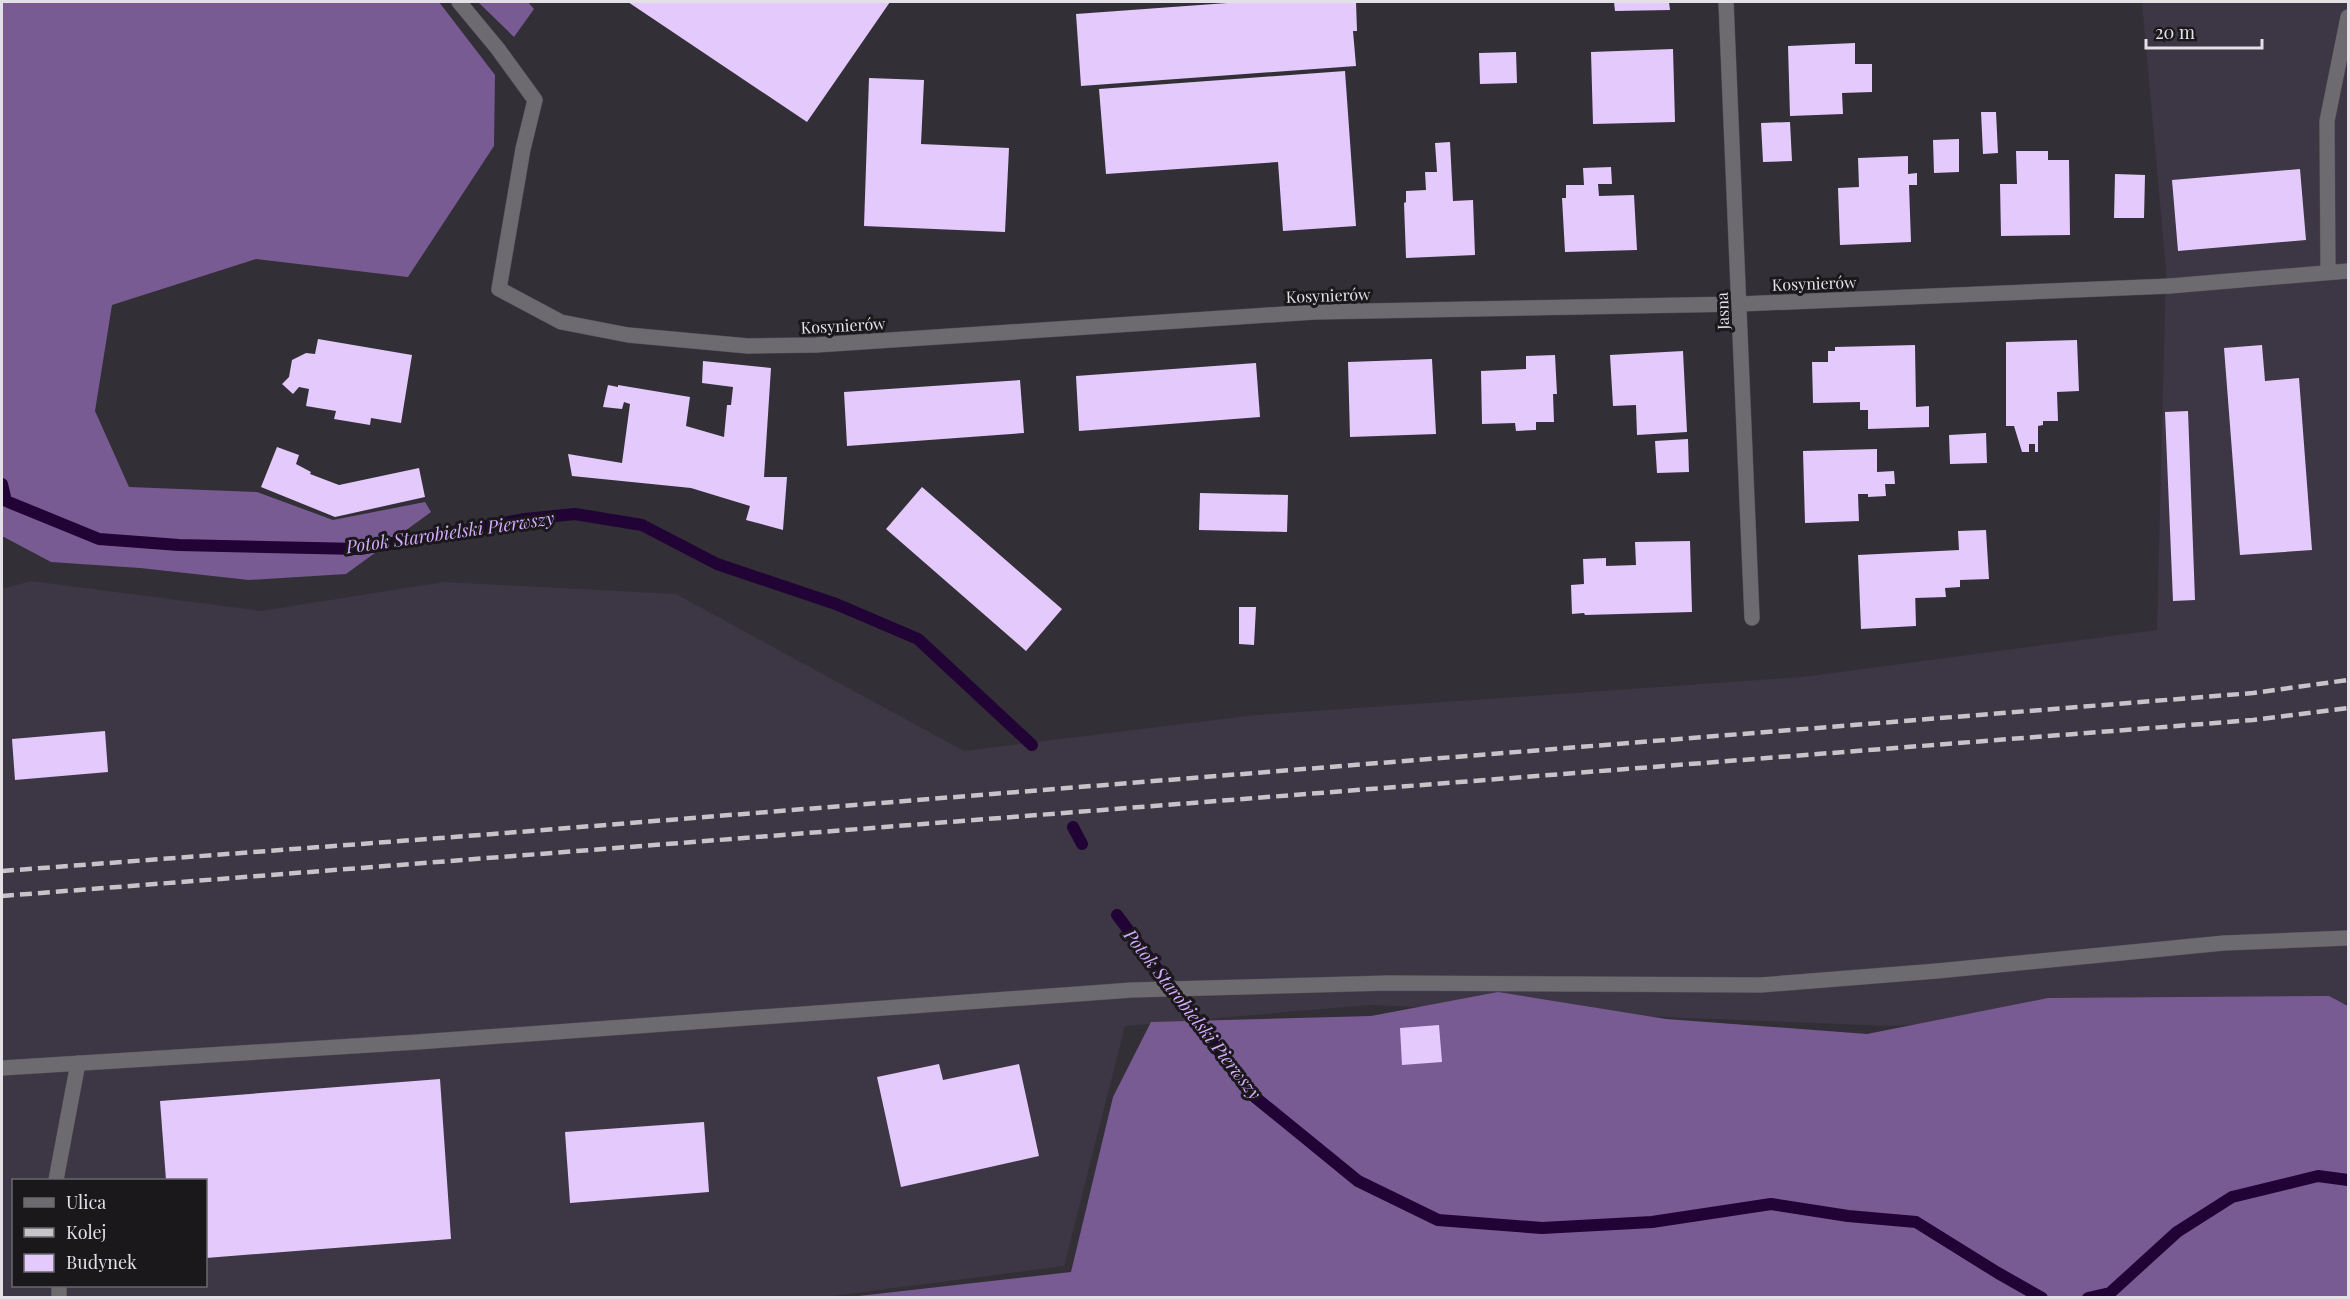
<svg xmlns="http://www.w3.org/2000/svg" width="2350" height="1299" viewBox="0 0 2350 1299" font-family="'Playfair Display',serif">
<rect width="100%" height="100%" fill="#332f37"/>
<path fill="#3d3644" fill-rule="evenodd" d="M2142,2H2348V1003L1887,1026L1370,1005L1125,1026L1064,1266L817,1298H2V589L31,581L261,611L444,582L676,594L964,751L1256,715L1803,677L2157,630L2166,270ZM14,1180H206V1286H14Z"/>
<path fill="#795b94" d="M2,2H439L495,75L494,146L408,277L256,259L112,305L95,411L129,487L257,492L333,520L425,502L431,512L346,574L249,580L140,568L51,562L2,536Z
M478,2H528L534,9L514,37Z
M1498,992L1666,1019L1867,1034L2048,998L2329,996L2348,1006V1297L841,1298L1071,1272L1113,1097L1151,1022L1371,1016Z"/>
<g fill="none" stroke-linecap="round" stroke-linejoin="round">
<path stroke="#210335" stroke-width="12" d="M2,484L6,501L99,539L179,545L360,549L525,519L575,514L642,525L717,564L836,604L918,639L1032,745
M1073,827L1082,844
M1117,915L1250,1093L1358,1181L1438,1220L1542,1228L1652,1222L1771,1204L1848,1216L1916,1222L1998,1273L2042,1298
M2088,1298L2110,1293L2177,1232L2232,1197L2318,1176L2348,1180"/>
</g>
<path fill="#e3c9fc" d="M628,2H890L807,122Z
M1241,2H1356L1357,31H1353L1356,66L1081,86L1076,14Z
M1614,2H1669L1670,10L1615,11Z
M1855,43V64H1872V92L1842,93L1843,114L1790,116L1788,46Z
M1673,49L1675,122L1593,124L1591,52Z
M1516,52L1517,83L1480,84L1479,53Z
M1345,71L1356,226L1283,231L1278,162L1106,174L1099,89Z
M869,78L924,80L921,144L1009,148L1005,232L864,226Z
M1981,112H1996L1998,153L1983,154Z
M1790,122L1792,161L1763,162L1761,123Z
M1959,139V172L1934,173L1933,140Z
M1450,142L1453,201L1473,200L1475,255L1406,258L1404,203L1406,202V191L1426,190L1425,172H1437L1435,143Z
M2016,151H2048V160H2069L2070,235L2001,236L2000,184H2017Z
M1908,156V174L1917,173V185H1909L1911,242L1840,245L1838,188L1859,187L1858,158Z
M1611,167L1612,184H1598L1599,196L1634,195L1637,250L1565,252L1562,198H1566V185H1584L1583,168Z
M2300,169L2306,240L2178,251L2172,180Z
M2115,174L2145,175L2144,218H2114Z
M318,339L412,355L401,423L371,418L370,425L334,419L336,411L306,406L309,389L299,387L293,394L282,384L289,377L292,360L306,353L315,354Z
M2077,340L2079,391L2057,392L2058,421H2043V425L2038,426V452H2035V444H2029V452H2022L2014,426H2006V342Z
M1915,345L1916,407L1929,406V427L1868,429V410H1860V402L1813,403L1812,362H1828V351H1835V347Z
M2262,345L2265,381L2299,378L2312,550L2240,555L2224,348Z
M1683,351L1687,432L1637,435L1636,405L1613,406L1610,355Z
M1555,355L1557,394H1553L1554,422H1536V430L1516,431L1515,423L1482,424L1481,371L1526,369V356Z
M1432,359L1436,434L1350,437L1348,362Z
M703,361L771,368L764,477H787L783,530L746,520L750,506L691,488L572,476L568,454L622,463L630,404L624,402L622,409L603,407L608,385L618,387V385L690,397L686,426L724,437L727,405H731L733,387L702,383Z
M1256,363L1260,417L1079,431L1076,376Z
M1020,380L1024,433L847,446L844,392Z
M2188,411L2195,600L2173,601L2165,412Z
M1986,433L1987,463L1950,464L1949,435Z
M1688,439L1689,472L1657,473L1655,441Z
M277,447L299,455L296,464L311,472L310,474L339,485L419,468L425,497L335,517L261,487Z
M1877,449V472L1894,471L1895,484H1885L1886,496L1868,497V494H1858L1859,521L1805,523L1803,451Z
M922,487L1062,609L1026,651L886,529Z
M1200,493L1288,495L1287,532L1199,530Z
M1986,530L1989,579L1960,580V587L1945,588L1946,597L1915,598V589L1916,626L1861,629L1858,555L1959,550L1958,531Z
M1690,541L1692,612L1585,615L1584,613L1572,614L1571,585L1584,584L1583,559L1606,558V566L1636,565L1635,542Z
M1239,607H1256L1254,645L1239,644Z
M105,731L108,772L15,780L12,739Z
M1439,1025L1442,1062L1402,1065L1400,1028Z
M939,1064L943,1080L1019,1064L1039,1156L901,1187L877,1077Z
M440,1079L451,1239L206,1258V1180H166L160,1101Z
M704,1122L709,1192L570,1203L565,1132Z"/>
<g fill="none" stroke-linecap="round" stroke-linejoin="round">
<defs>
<path id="service" d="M2328,272L2327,121L2348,17
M2170,286L2348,271
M2,1068L418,1042L1132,990L1388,983L1761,985L1937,971L2224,943L2348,938
M56,1180L78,1063
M59,1286V1298"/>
<path id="minor" d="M459,2L498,49L535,100L523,149L499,289L561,322L628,335L748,346L816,345L1315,312L1740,304L2170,286
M1726,2L1752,618"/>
</defs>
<use href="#service" stroke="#4f4b53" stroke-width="16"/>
<use href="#minor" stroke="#4f4b53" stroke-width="16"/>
<use href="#service" stroke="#6d6b6f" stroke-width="15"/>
<use href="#minor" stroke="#6d6b6f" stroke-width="15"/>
<path stroke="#c6c3c9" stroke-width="4.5" stroke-dasharray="12 6" stroke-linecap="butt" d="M2,871L493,834L2253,693L2348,680
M2,896L2253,720L2348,708"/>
</g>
<g text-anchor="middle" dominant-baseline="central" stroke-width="6" stroke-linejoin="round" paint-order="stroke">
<g font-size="16" fill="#e3e0e6" stroke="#1a181b">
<text transform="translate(1814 283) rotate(-2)">Kosynierów</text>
<text transform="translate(1328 295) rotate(-2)">Kosynierów</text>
<text transform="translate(1722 311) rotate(-92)">Jasna</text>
<text transform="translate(843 325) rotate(-3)">Kosynierów</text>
</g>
<g font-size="18" font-style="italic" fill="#d6aafe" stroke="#1a181b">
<text transform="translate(450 532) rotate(-8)">Potok Starobielski Pierwszy</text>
<text transform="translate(1193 1014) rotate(52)">Potok Starobielski Pierwszy</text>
</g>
</g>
<rect width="2350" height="1299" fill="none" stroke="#e3e0e6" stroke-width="6"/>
<rect x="12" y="1179" width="195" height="108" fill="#1a181b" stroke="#6a686c" stroke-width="1.5"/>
<rect x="24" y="1198" width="30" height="9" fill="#6d6b6f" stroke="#6a686c" stroke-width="1.5"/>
<text x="66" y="1209" font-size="18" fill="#e3e0e6">Ulica</text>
<rect x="24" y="1228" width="30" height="9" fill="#c6c3c9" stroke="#6a686c" stroke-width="1.5"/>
<text x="66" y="1239" font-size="18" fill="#e3e0e6">Kolej</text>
<rect x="24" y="1254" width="30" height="18" fill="#e3c9fc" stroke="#6a686c" stroke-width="1.5"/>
<text x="66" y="1269" font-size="18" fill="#e3e0e6">Budynek</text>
<path d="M2146 39v9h116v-9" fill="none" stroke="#e3e0e6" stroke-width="3"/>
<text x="2155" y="39" font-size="18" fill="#e3e0e6" stroke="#1a181b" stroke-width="4.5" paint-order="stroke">20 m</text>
</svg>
